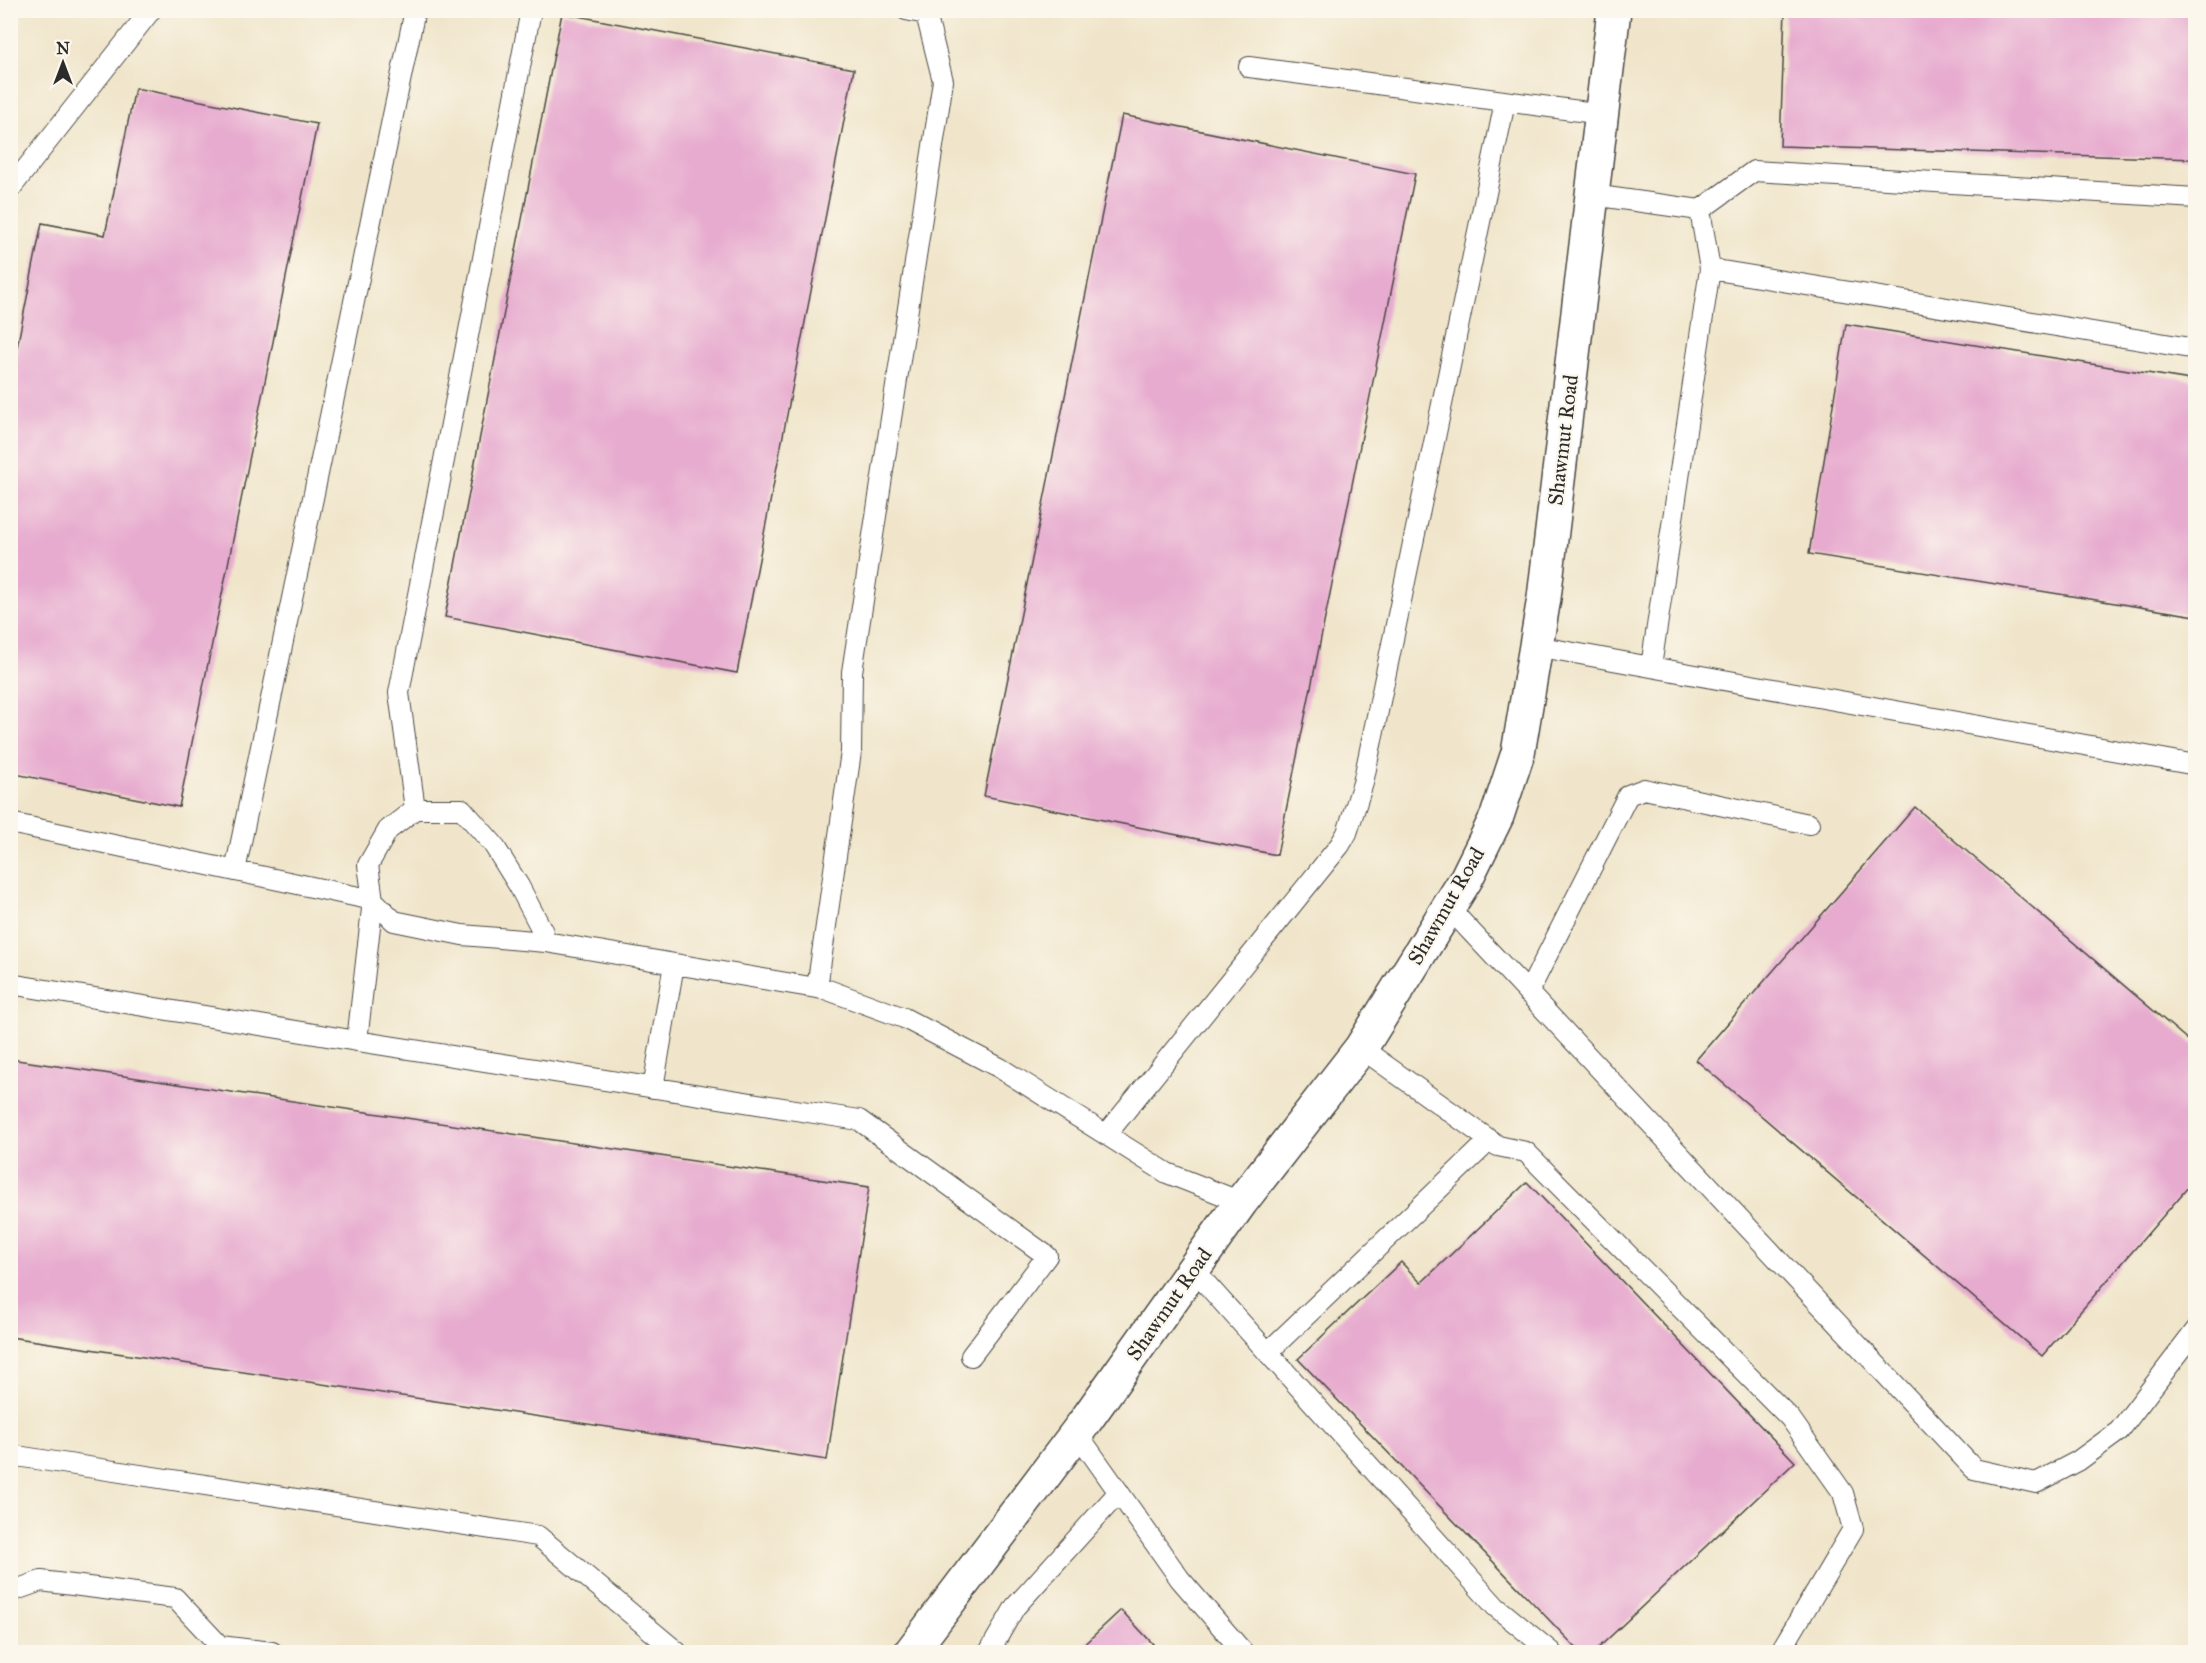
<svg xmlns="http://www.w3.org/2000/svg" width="2206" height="1663" viewBox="0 0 2206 1663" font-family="'IM FELL Great Primer',serif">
<rect width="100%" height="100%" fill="#fbf7ec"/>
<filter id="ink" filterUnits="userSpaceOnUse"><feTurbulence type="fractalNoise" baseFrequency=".0167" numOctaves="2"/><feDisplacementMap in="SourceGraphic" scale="12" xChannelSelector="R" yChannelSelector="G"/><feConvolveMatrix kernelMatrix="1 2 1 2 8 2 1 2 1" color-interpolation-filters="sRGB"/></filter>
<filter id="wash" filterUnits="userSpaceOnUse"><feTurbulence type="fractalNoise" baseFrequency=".008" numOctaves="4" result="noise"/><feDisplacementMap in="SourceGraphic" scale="24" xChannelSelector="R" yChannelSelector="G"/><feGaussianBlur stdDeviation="1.35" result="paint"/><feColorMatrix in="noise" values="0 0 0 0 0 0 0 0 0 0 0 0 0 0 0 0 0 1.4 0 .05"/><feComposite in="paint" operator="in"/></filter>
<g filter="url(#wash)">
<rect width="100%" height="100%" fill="#f0e5ca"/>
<g id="blocks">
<path fill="#e7abcf" d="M1785,10H2196V159L1780,146Z
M562,13L854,69L737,673L445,617Z
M135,88L317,124L179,807L10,773V372H12L42,223L105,235Z
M1122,115L1415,174L1277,855L984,796Z
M1846,324L2196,381V616L1809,554Z
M1915,807L2196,1047V1178L2042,1356L1696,1060Z
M10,1059L869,1187L827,1460L10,1337Z
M1527,1182L1795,1462L1594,1652H1580L1298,1359L1401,1262L1421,1283Z
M1121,1610L1153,1644L1143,1652H1076Z"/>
</g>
</g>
<g filter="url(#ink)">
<use href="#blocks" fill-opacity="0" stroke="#494743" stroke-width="1.5"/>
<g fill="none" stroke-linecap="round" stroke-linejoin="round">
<defs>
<path id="lane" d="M1249,67L1602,114
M10,189L151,10
M1592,195L1700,210L1754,171L2196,198
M1710,269L2196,349
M1536,646L1651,667L1710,269L1700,210
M1651,667L2196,765
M415,809L399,693L531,10
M10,823L373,900L357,1041
M235,871L415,10
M1448,907L1974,1469L2036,1483L2078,1461L2119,1431L2196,1330
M546,942L462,935L394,921L373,900L368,865L388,830L415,809H462L493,844L519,886L543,932L546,942L828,990L904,1018L1000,1068L1167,1173L1241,1202
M10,984L357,1041L859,1120L1047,1256L971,1356
M817,988L851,752L852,672L943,81L926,14L906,10
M1528,993L1628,795L1644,789L1809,824
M1361,1048L1498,1146L1526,1152L1790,1418L1843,1493L1853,1529L1780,1652
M653,1088L674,964
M1106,1135L1340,845L1347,833L1363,783L1505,102
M1193,1269L1496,1607L1551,1652
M1268,1352L1490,1140
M1077,1433L1180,1579L1243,1652
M10,1455L538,1536L677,1652
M10,1592L41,1581L175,1598L220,1646L272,1652
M989,1652L1015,1607L1119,1492"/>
<path id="street" d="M911,1652L1084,1423L1241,1202L1361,1048L1466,879L1497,816L1518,753L1544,598L1614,10"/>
</defs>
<use href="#lane" stroke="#494743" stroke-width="22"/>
<use href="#street" stroke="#494743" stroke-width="36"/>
<use href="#lane" stroke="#fff" stroke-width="20"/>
<use href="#street" stroke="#fff" stroke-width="33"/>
</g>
</g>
<g text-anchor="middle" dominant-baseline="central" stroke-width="4.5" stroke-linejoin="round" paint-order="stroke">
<g font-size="21" fill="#2b2b2b" stroke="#fbf7ec">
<text transform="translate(1563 440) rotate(-83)">Shawmut Road</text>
<text transform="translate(1446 906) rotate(-60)">Shawmut Road</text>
<text transform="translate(1169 1304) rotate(-55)">Shawmut Road</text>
</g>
</g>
<rect width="2206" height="1663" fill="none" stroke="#fbf7ec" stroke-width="36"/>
<g transform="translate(63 63)" stroke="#fbf7ec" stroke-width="4.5" paint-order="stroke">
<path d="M0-4.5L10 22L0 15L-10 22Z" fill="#2b2b2b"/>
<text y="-9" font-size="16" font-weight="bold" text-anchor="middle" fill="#2b2b2b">N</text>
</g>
</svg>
